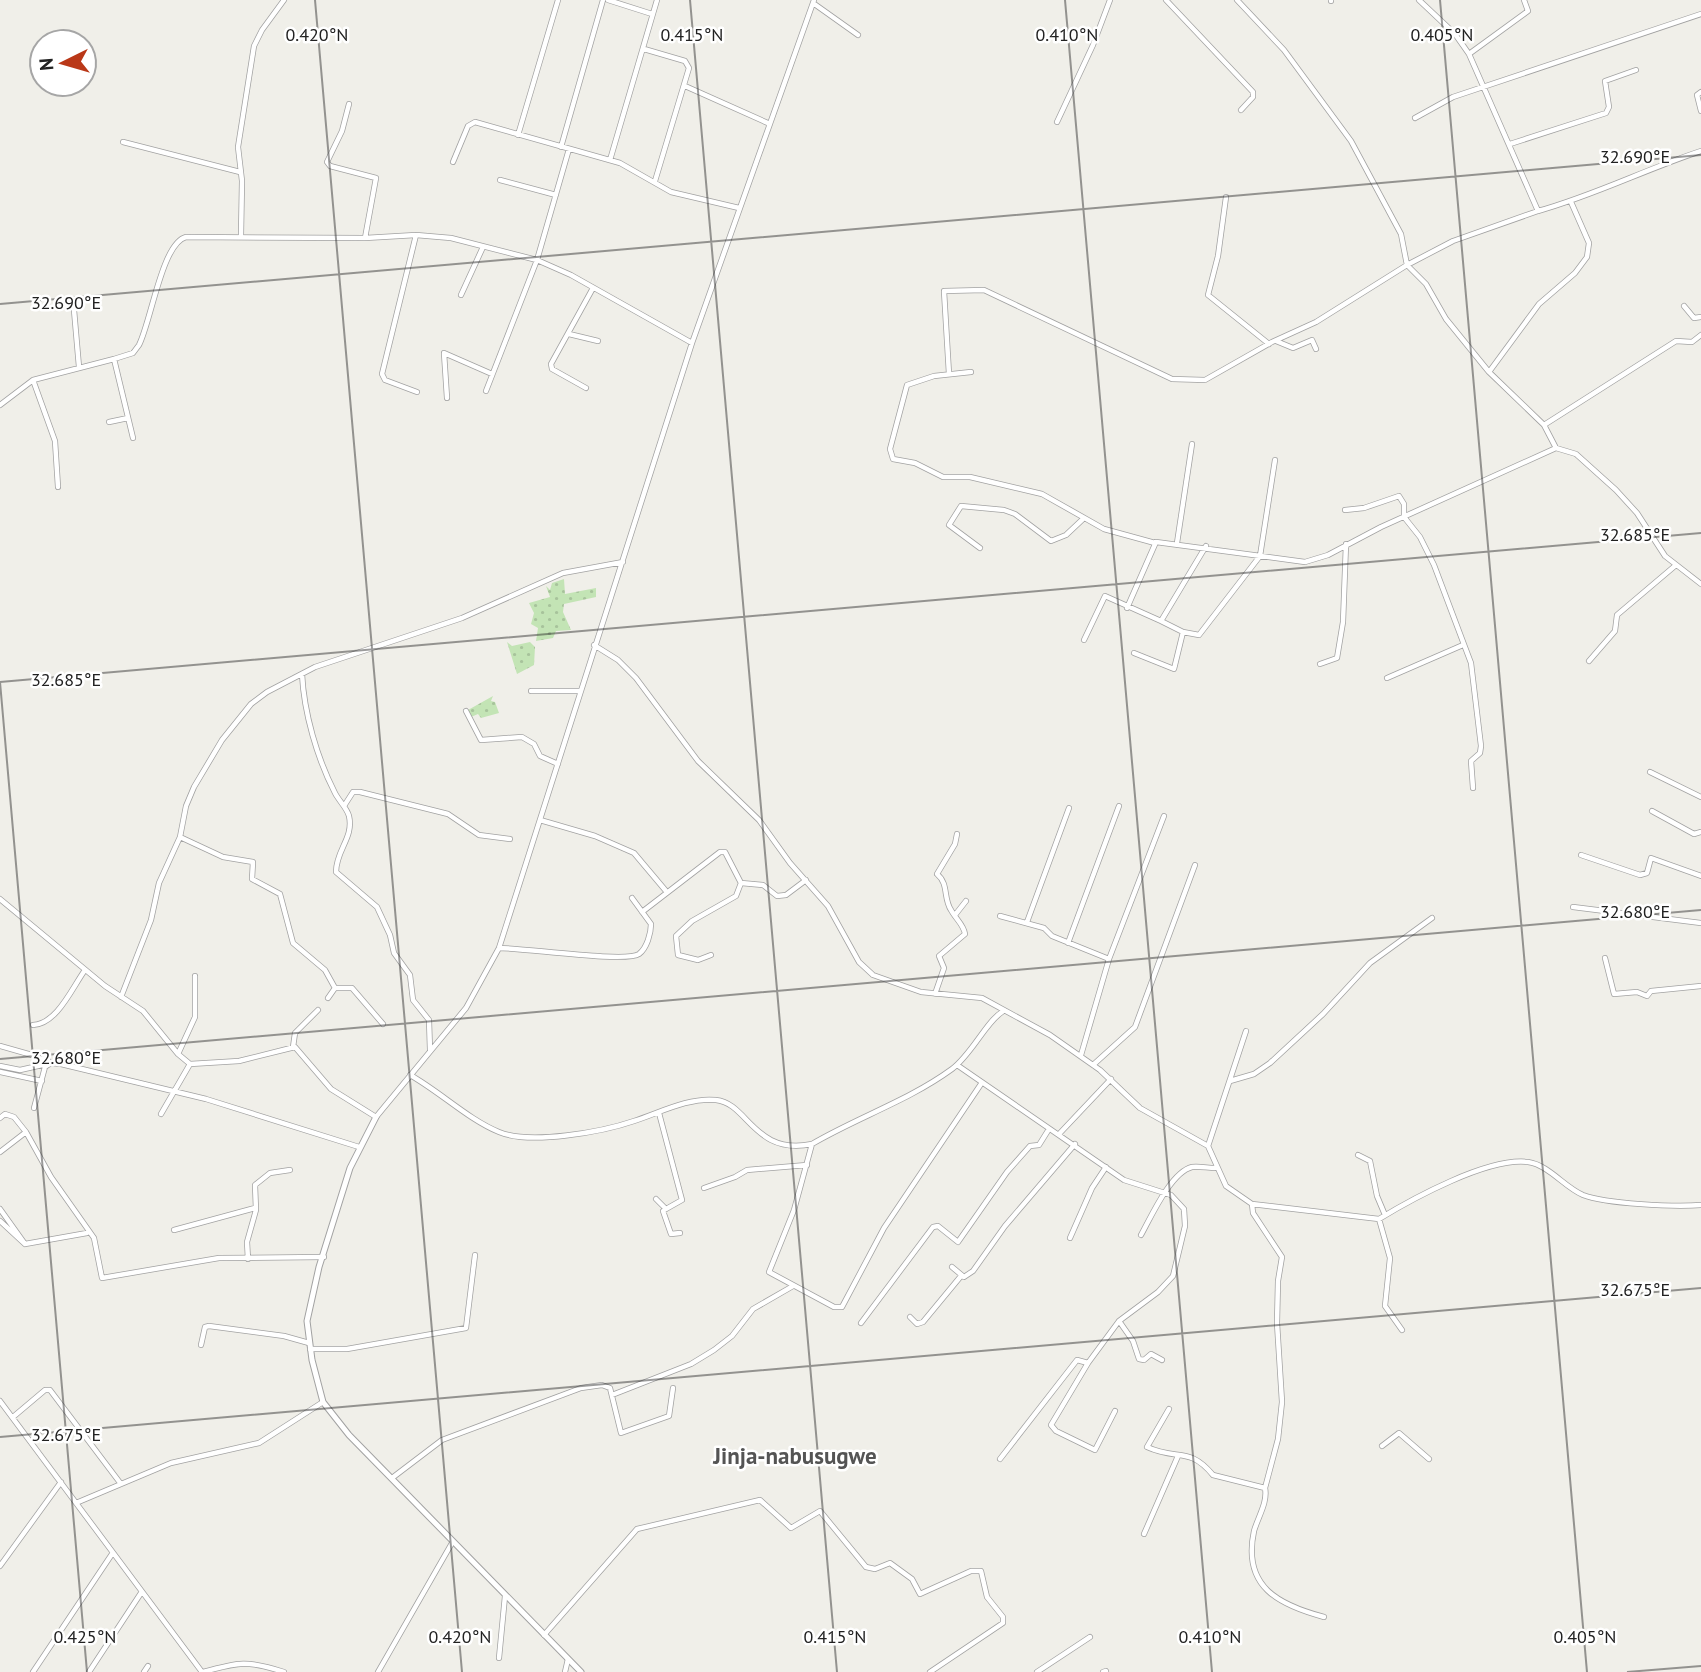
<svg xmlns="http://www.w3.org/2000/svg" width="1701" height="1672" viewBox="0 0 1701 1672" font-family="'PT Sans',sans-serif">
<defs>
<pattern id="grass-dots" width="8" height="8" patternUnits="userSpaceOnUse" patternTransform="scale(1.75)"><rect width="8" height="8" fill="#c3e4b5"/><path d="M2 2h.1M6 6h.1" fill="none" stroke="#a7c39b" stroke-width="1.8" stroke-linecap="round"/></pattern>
</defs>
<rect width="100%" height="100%" fill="#f0efe9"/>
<path fill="url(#grass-dots)" d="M564,579L565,594L596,588V597L564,604L563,612L571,630L556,631L553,638L536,641L538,628L531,624L534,613L529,603L550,597L546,586L550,590L552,583Z
M507,642L512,646L530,642L535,647L534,665L517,674Z
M493,696L491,701L495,702L499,713L481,718L478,714L471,717L468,710Z"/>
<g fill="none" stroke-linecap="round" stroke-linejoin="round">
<defs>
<path id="minor" d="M608,0L652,14
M1166,0L1253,92V97L1241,110
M1237,0L1284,50L1351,141L1401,234L1407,265L1426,284L1446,319L1489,372L1544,425L1556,448L1576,454L1616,490L1637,513L1665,556L1701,584
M1331,1V0
M813,3L858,35
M644,49L685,61L689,68L655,181
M1469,54L1528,11L1524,0
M685,86L770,124
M1701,92L1697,95L1701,111
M349,104L342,131L327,162L330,166L376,178L365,238
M1415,118L1453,97L1701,14
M1057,122L1093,45L1110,0
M518,135L558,0
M123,142L240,172
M1510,144L1606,113L1609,107L1605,81L1636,70
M561,147L603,0
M610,160L657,0
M453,162L468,126L475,122L620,163L671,192L739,208
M500,180L556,195
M1226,197L1218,256L1208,295L1269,344
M1538,211C1593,196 1646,169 1701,151
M241,235L242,181L238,147L254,46L262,30L284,0
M416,235L382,374L385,380L417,392
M461,295L483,247
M1684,306L1694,318L1701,317
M74,310L79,367
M569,334L598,341
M1276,341L1293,348L1312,340L1316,349
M971,372L934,376L907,385L890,449L893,459L915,463L943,477H970L1042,494L1104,529L1155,543
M1489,372L1539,304L1575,273L1587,257L1589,243L1571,202
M949,374L944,291L984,290L1172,379L1205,380L1272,342L1316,322L1407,265L1453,241L1538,211L1469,54L1455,34L1419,0
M33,380L55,441L58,487
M586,388L552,369L551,364L593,288
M486,391L537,260L569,149
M447,398L444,353L492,374
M0,405L33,380L114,359
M109,422L128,418
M1544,425L1676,341L1692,342L1701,335
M133,438L114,359L133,353L139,345C151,322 162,243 186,237L365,238L416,235L451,238L537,260L571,275L692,343
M1345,510L1364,508L1399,496L1404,504V517L1420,537L1434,565L1471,663L1481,746L1480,753L1471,761L1473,788
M1177,543L1192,444
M980,548L949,525L961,506L1004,510L1015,514L1051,541L1066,535L1083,519
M1127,608L1156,542L1305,562L1328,555L1381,527L1556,448
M1161,621L1183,632L1199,635L1260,556L1275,460
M1084,640L1105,596L1161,621L1206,546
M594,645L618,660L636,678L698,761L759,820L790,863L828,906L859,962L873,975L921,992L982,998L1050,1035L1100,1070L1140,1108L1208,1146L1226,1186L1252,1204L1379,1219C1412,1199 1488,1157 1528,1162C1549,1165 1564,1187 1583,1195C1606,1204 1675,1207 1701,1205
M1134,653L1174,669L1183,632
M1589,661L1615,631L1617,615L1676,565
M1320,664L1337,658L1343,622L1346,544
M302,674C304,713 317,758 335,793C339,801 347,808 349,816C354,838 336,850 336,872L377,907L390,935L394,953L410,975L413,1000L429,1020L430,1050
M1387,678L1463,645
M531,691H579
M466,711L481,740L522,737L534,744L540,756L558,764
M1650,772L1701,797
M344,806L353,792H360L448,814L479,835L510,839
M1652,811L1694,834L1701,832
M540,820L595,836L634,853L666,891
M180,837L223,857L253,862L252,879L280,894L293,943L325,970L335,988
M1581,855L1640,875L1647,873L1651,858L1701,876
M0,899L105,986L143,1011L178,1054L190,1064L239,1061L295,1047L331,1089L376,1117L466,1008L499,948L692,343L814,0
M1573,907L1701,923
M642,912L720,852H725L741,883L763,885L777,896L786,895L806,880
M955,915L966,901
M1000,916L1044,928L1052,936L1109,959
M1027,922L1069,808
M1068,943L1119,806
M499,948C525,948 626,963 639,954C647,948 651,933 651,924L632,898
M711,955L698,960L678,955L676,936L692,921L736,896L741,883
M1605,958L1614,994L1637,992L1647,996L1651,991L1701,986
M935,994L944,968L939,956L965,934C964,925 955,918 951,910C943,898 949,884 937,874L955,844L957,834
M121,997L151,920L159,883L180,837L186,806L194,787L222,740L251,704L267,692L315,667L462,618L563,573L623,562
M328,998L335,988H352L383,1024
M33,1025C57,1024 72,988 85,970
M0,1046L46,1059L51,1063L20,1070L0,1066
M293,1047L295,1033L318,1010
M178,1054L195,1017V976
M1081,1055L1109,959L1164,816
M957,1065L1124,1180L1171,1195L1184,1209L1185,1226L1173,1276L1158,1292L1119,1321L1088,1363L1077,1360L1000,1459
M1093,1065L1135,1027L1195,865
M0,1072L42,1081
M410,1075C439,1091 469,1120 499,1132C530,1145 602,1132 634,1121C659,1113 689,1097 716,1100C748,1103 754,1156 812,1144C858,1117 908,1101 952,1069C972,1054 986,1022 1002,1012
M1230,1081L1254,1074L1270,1063L1323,1014L1370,963L1432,918
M34,1108L45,1067L51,1063L61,1064L206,1099L359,1147
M161,1114L190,1064
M0,1118L5,1114L14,1117L26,1132L51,1177L94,1238L102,1278L219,1258L324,1257
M1060,1133L1111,1079
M812,1144L794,1210L769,1272L834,1307H842L884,1228L981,1084
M1208,1146L1246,1031
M0,1152L26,1132
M1358,1155L1370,1161L1377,1196L1385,1215
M704,1188L735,1177L747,1170L807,1165
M656,1199L666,1209L682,1200L659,1113
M1252,1204L1253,1213L1282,1257L1278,1281L1277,1323L1282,1402L1278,1439L1265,1488C1268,1502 1258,1517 1254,1531C1242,1587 1279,1605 1324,1617
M0,1209L25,1244
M666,1209L663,1211L671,1234L680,1233
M1379,1219L1390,1258L1385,1306L1402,1330
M0,1221L25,1244L87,1233
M174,1230L255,1208
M1141,1235C1151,1217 1171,1172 1192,1167C1199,1166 1208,1168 1215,1168
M1070,1238L1092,1188L1106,1167
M248,1259L247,1242L256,1210L255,1185L270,1173L290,1170
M952,1267L964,1277L973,1271L1005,1226L1075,1144
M910,1317L917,1324L923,1322L961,1276
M1119,1321L1133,1341L1139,1359L1144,1360L1151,1354L1162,1360
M861,1323L933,1227L938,1226L958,1242L1007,1172L1030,1146L1039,1145L1049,1129
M201,1345L205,1327L209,1326L284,1336L309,1343
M310,1349H347L466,1328L475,1255
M1088,1363L1051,1425L1056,1431L1095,1450L1115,1411
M612,1395L691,1364L714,1350L732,1336L753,1309L793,1286
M0,1401L202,1672
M1169,1409L1147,1447C1178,1461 1189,1446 1213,1475L1265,1488
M13,1417L45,1390H50L121,1484
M1382,1446L1399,1433L1429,1459
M392,1478L442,1440L581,1388L602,1385L610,1388L621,1433L669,1416L673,1388
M76,1503L171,1463L259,1443L323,1402
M1144,1534L1178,1456
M0,1566L61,1482
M544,1635L637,1529L760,1500L791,1528L820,1511L866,1567L875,1569L890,1563L912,1579L920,1594L971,1571H981L987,1597L1003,1617V1623L930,1672
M499,1658L505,1596
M33,1672L112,1554
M89,1672L141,1593
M144,1672L148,1666
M203,1672C239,1662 247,1660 284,1672
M378,1672L452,1543
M565,1672L568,1659
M1037,1672L1090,1637
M1103,1672L1106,1671"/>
<path id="tertiary" d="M376,1117L350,1168L319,1267L307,1321L312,1360L323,1402L349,1435L581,1672"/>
</defs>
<use href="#minor" stroke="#a2a2a2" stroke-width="6"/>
<use href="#tertiary" stroke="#a2a2a2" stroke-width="7"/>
<use href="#minor" stroke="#fff" stroke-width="4.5"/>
<use href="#tertiary" stroke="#fff" stroke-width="5"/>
</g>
<path fill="none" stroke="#212121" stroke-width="2" stroke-opacity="0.45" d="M315,0L462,1672M690,0L837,1672M1065,0L1212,1672M1440,0L1587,1672M0,304L1701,155M0,682L1701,533M0,682L87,1672M0,1059L1701,910M0,1437L1701,1288M1627,1672L1701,1666"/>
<g text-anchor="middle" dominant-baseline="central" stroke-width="5" stroke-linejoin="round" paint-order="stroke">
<g font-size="23" font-weight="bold" fill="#545454" stroke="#fff">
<text x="795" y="1455">Jinja-nabusugwe</text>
</g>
</g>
<g font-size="18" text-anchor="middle" fill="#212121" stroke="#fff" stroke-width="5" stroke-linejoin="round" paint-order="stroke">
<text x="317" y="41">0.420°N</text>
<text x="692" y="41">0.415°N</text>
<text x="1067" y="41">0.410°N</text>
<text x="1442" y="41">0.405°N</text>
<text x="1635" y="163">32.690°E</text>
<text x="66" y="309">32.690°E</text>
<text x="1635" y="541">32.685°E</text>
<text x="66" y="686">32.685°E</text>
<text x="1635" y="918">32.680°E</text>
<text x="66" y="1064">32.680°E</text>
<text x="1635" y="1296">32.675°E</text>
<text x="66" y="1441">32.675°E</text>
<text x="85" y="1643">0.425°N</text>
<text x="460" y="1643">0.420°N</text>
<text x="835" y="1643">0.415°N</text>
<text x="1210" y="1643">0.410°N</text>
<text x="1585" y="1643">0.405°N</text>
</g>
<g transform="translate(63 63) rotate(265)"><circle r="33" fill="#ffffff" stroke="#a6a6a6" stroke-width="2"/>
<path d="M0-5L12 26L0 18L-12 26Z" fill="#ba3818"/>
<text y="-10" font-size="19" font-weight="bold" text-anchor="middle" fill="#212121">N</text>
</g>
</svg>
